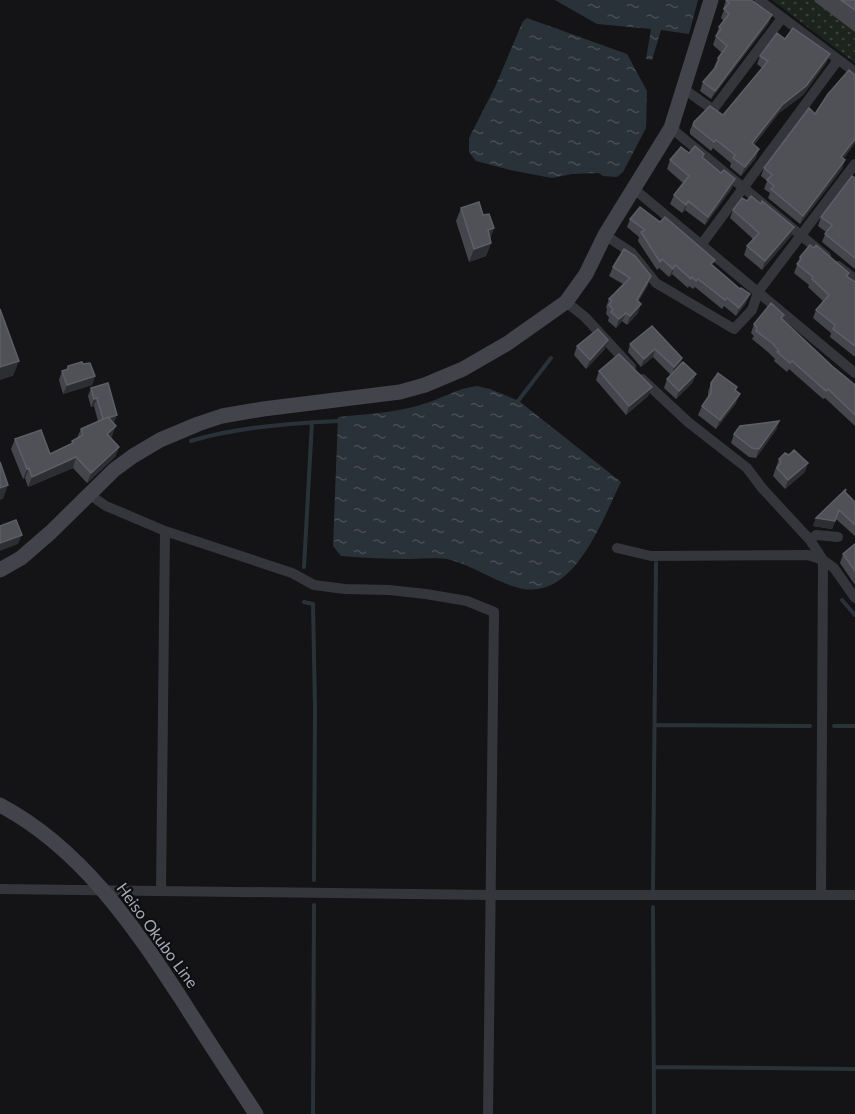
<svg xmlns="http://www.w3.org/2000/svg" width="855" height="1114" viewBox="0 0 855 1114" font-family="Lato,sans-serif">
<defs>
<pattern id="park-dots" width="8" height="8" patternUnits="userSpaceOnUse" patternTransform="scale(1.5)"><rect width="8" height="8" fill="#1c241d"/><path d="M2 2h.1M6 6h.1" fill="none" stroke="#3a413c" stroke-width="1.8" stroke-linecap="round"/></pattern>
<pattern id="water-ripples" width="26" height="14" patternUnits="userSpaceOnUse" patternTransform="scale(1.5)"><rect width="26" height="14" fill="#2a3239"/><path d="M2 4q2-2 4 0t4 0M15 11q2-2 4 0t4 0" fill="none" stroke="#464d53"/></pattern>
</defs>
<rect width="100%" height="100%" fill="#141416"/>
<path fill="url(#park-dots)" d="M772,0H855V63Z"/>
<path fill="url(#water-ripples)" d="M555,0H698L689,34L661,30L652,60L646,59L651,29L597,24Z
M527,18L627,54L647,91L646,128L623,172L617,177L603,176L599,173L572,174L552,178L510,170L476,161L469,152V138L495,87L523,21Z
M477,386L490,389L519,401L621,482C602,520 574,602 519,588C496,582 475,567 451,560C438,557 423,559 410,559C387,559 364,558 341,556L333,546L338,417C365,414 394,413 420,405C440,400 457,388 477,386Z"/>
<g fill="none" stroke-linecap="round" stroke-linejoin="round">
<path stroke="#2a3239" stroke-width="4" d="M518,401L551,358
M191,441C235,427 291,423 338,421
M304,567L312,422
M842,600L855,615
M304,602L313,604L315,708L314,880
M655,725L810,726
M834,726H855
M653,889L656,563
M653,907L654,1114
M654,1067L855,1069
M313,1114L314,905"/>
<path stroke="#35363b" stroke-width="10" d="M759,0L855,72
M684,89L712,109L715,107L782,18
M671,128L826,256
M633,188L855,373
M605,235L632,253L656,283L734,329L752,310L758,292L855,164
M701,245L838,60
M838,266L855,279
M566,302L585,317L631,367
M642,379L688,422L747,468L762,488L810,540L823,560L834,568L855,598
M90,495L106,506L165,531L292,573L314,585L345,589L389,590L426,594L467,601L494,612L488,1114
M810,540L816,535L838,537
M617,548L651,556L808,555L823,560L821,895
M0,889L490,895H855
M161,891L165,531"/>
<path stroke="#43444b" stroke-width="15" d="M0,570L21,558L51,532L114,470L133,456L160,440L198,424L222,416L263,409L400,392L425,385L463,369L508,343L566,302L586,274L605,235L671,128L711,0
M0,805C81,848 133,925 182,1000C206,1038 231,1076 256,1114"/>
</g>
<path fill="#45464b" d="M726,0L772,15L768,24L711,99L700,91L703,82L715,67H714L718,58L722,53L713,45L719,27L724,21L721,18L724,10L723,9Z
M815,0H855V32L814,1Z
M785,39L830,54L826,63L803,95L779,113L754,145L756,158L741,176L730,167L731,163L713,148L711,151L690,134V130L694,122L723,115L762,68L757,64L760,56Z
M855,75V143L843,159L842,169L800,224L768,198L770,193L764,189L767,181L761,176L764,168L815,114Z
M703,158L732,188L705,225L685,210L682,213L670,204L674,195L683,183L667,169L670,160Z
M855,178V269L822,242L826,232L818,226L821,217Z
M461,208L483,215L494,228L490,239L491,243L486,256L469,262L456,221Z
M733,210L794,227L791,236L762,270L744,255L747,246L753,239L730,218Z
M630,219L713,266L746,303L736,316L724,306L722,309L695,287L693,289L689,286L688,288L672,274L669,277L659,268L657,270L638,241L639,237L627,227Z
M800,257L849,273L848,277L855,282V357L830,337L831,333L813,318L816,310L823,301L808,287L809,285L794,273Z
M613,267L648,285L638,302V313L627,325L622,321L616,328L608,321L609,317L606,314L607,309L606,307L609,299L623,284L609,276Z
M782,319L832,366L855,385V426L825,398L823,399L789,369L787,372L774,361L775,359L768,352L752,339L754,336L751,333L754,324Z
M652,326L682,358L680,366L696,374L692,383L676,399L664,388L667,379L671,375L653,357L641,367L628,352L630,344Z
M577,346L605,349L586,369L574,355Z
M83,364L95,376L92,385L63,394L59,380L62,371L67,369L68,366Z
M599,371L652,387L648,396L626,415L596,380Z
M711,383L735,390L736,403L716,429L698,415L702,406L708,397V392Z
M91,388L113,423L112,436L110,438L119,447L115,457L87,483L73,468L28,487L25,478L23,479L11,449L15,439L50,454L71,444L72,441L77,438L81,429L98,421L94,406L91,407L88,396Z
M779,421L776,430L756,458L749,457L731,443L734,434Z
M789,455L805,472L785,489L773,476L779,459Z
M845,492L855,502V536L836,519L832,529L813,526L816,518Z
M855,544V585L840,563L843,554Z"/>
<path fill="#2d2e31" d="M772,15L768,24L711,99L715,91Z
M830,54L826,63L803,95L779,113L748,152L752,143L782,105Z
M855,139V143L838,166L841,157Z
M759,149L756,158L741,176L745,167Z
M845,160L842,169L800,224L803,216Z
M735,179L732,188L705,225L708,217Z
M688,201L685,210L682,213Z
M794,227L791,236L762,270L765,261Z
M494,228L489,241L488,230Z
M491,243L486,256L469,262L474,249Z
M675,265L672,274L669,277Z
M651,276L648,285L634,309L637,300Z
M750,294L746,303L736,316L739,308Z
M641,304L638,313L627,325L630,316Z
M626,313L622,321L616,328L619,319Z
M608,340L605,349L586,369L590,360Z
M655,349L653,357L641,367L644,359Z
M682,358L680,366L672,375L674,367Z
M19,361L13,376L0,380V367Z
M696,374L692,383L676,399L679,391Z
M95,376L92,385L63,394L67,385Z
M652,387L648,396L626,415L629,406Z
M740,394L736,403L716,429L720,420Z
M97,398L94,406L91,407L94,399Z
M117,415L114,423L103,419Z
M779,421L776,430L756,458L759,449Z
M116,426L112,436L103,444L107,434Z
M119,447L115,457L87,483L91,473Z
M76,457L73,468L28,487L32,477Z
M808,463L805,472L785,489L788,480Z
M29,468L25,478L23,479L27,469Z
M8,485L3,499L0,500V488Z
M816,518L835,521L832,529L813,526Z
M22,535L18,544L0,551V543Z"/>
<path fill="#505157" stroke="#5d5f66" stroke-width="1.5" d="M726,0H751L772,15L715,91L703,82L715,68L719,60L718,58L727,46L716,36L721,29L719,27L729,14L724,9L729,3Z
M841,0H855V10Z
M793,28L830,54L806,86L782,105L752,143L759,149L745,167L733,158L735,155L716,140L714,142L693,125L694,122L710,106L723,115L768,61L760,56L777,33L785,39Z
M849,70L855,75V139L841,157L845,160L803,216L771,189L774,186L767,180L772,175L764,168L809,108L815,114L828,94Z
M695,146L704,154L702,157L721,173L724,170L735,179L708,217L688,201L686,205L674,195L689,176L670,160L681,147L689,153Z
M852,176L855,178V258L825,234L832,225L821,217Z
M751,196L761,204L762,201L794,227L765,261L747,246L759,233L733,210L742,198L747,201Z
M479,202L483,215L489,214L494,228L488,230L491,243L474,249L461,208Z
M640,207L660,222L665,217L715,260L711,264L740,289L741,288L750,294L739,308L727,298L725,300L698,279L696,281L692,277L691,279L675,265L673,269L662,259L660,262L641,232L645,230L630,219Z
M810,245L814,248L816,245L849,273L846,276L855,282V346L833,329L835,325L816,310L829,295L812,279L813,277L797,264L801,259L800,257Z
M624,249L635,256L651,276L637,300L641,304L630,316L626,313L619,319L611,312L613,309L609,305L612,301L609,299L630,278L613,267Z
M771,303L784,315L781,318L832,366L855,385V415L828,389L826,391L792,361L790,363L777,352L779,351L772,343L756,331L757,328L754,324Z
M0,309L19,361L0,367Z
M652,326L682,358L674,367L655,349L644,359L630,344Z
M598,329L608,340L590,360L577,346Z
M619,354L652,387L629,406L599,371Z
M82,362L83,364L90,363L95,376L67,385L62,371L68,369V366Z
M683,362L696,374L679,391L667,379Z
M718,373L737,387L735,390L740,394L720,420L702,406L711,393V383Z
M108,383L117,415L108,418V417L103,419L97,398L94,399L91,388Z
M108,417L116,426L107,434L119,447L91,473L76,457L32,477L29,468L27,469L15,439L41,430L50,454L73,443L72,441L83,435L81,429Z
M779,421L759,449L752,448L734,434L740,426Z
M794,450L808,463L788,480L777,468L781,462L779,459L785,453L789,455Z
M0,462L8,485L0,488Z
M846,489L845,492L855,502V525L839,510L835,521L816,518Z
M16,520L22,535L0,543V526Z
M855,544V571L843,554Z"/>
<g text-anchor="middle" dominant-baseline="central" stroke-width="4.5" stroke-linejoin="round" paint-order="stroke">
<g font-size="16" fill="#a6aab6" stroke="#0f0f11">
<text transform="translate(158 935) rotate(54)">Heiso Okubo Line</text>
</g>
</g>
</svg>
